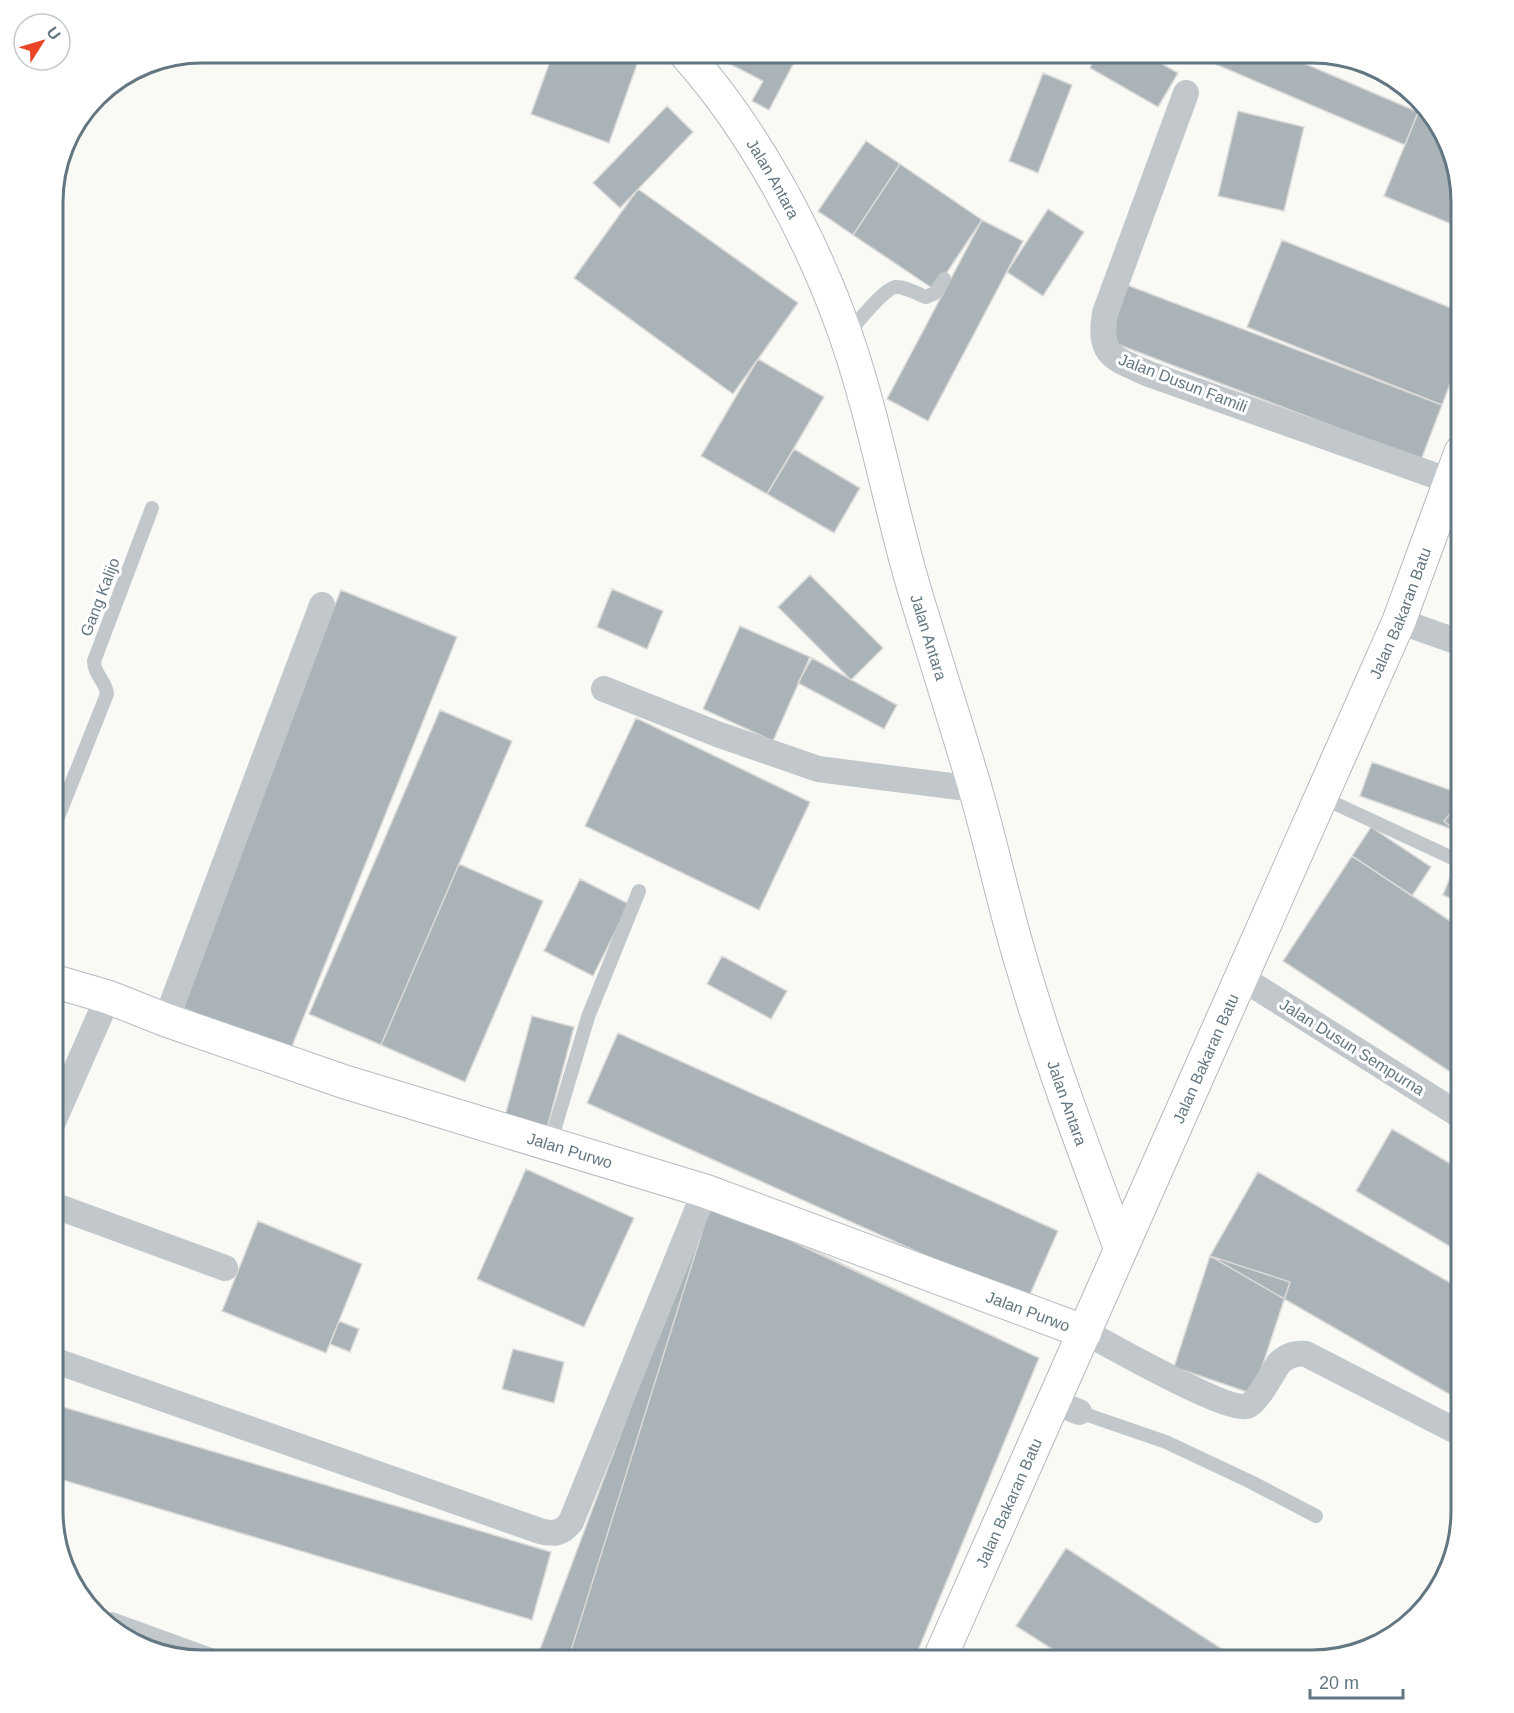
<svg xmlns="http://www.w3.org/2000/svg" width="1514" height="1713" viewBox="0 0 1514 1713" font-family="Arial,sans-serif">
<rect width="100%" height="100%" fill="#f9f9f6"/>
<path fill="#a9b3b8" stroke="#dbdad8" stroke-width="1.5" d="M553,53H641L609,143L531,114Z
M709,53H799L769,110L752,101L763,81Z
M1098,53H1143L1178,73L1158,107L1090,68Z
M1209,53H1280L1418,112L1405,145L1206,60Z
M1043,73L1072,85L1038,173L1009,161Z
M1422,103L1431,111L1453,153L1461,201V228L1384,196Z
M667,106L693,132L620,208L593,183Z
M1238,111L1304,127L1284,211L1218,196Z
M866,141L900,164L853,235L818,211Z
M900,164L982,220L935,290L853,235Z
M638,189L798,303L733,394L574,278Z
M1048,209L1084,232L1043,296L1007,272Z
M982,220L1023,241L928,421L887,399Z
M1282,240L1461,312V355L1442,405L1247,327Z
M1127,285L1442,405L1421,460L1109,341Z
M758,359L824,397L767,494L701,456Z
M794,449L860,488L834,533L767,494Z
M810,575L883,648L851,680L778,607Z
M612,589L663,611L647,649L597,627Z
M341,590L457,637L290,1051L174,1004Z
M740,626L810,657L773,741L703,709Z
M812,658L897,705L884,729L798,683Z
M440,710L512,741L381,1045L309,1014Z
M636,718L810,802L759,910L585,826Z
M1372,762L1461,794V809L1454,830L1360,796Z
M1461,801V836L1444,821Z
M1371,827L1431,867L1412,896L1352,856Z
M1352,856L1461,928V1079L1283,961Z
M459,864L543,901L465,1082L381,1045Z
M1454,867L1461,870V903L1443,895Z
M580,879L629,904L593,976L544,951Z
M722,956L787,991L771,1019L707,984Z
M532,1016L574,1027L546,1132L504,1120Z
M618,1033L1058,1231L1027,1301L587,1103Z
M1392,1129L1461,1170V1253L1356,1191Z
M526,1169L634,1218L584,1327L477,1279Z
M1258,1172L1461,1289V1401L1210,1256Z
M708,1200L1039,1358L914,1660H536Z
M711,1203L1039,1358L914,1660H568Z
M258,1221L362,1264L326,1353L222,1311Z
M1210,1256L1290,1282L1253,1394L1174,1367Z
M339,1321L359,1329L350,1352L330,1344Z
M513,1349L564,1362L554,1403L502,1389Z
M53,1404L551,1552L532,1620L53,1477Z
M1066,1548L1239,1660H1069L1016,1626Z"/>
<g fill="none" stroke-linecap="round" stroke-linejoin="round">
<defs>
<g id="secondary">
<path id="s1" d="M685,53C754,130 812,238 846,336C874,417 889,502 913,585C933,652 955,720 975,788C992,847 1005,909 1023,968C1051,1063 1086,1155 1120,1247"/>
<path id="s2" d="M53,981L108,997L166,1020L345,1082L705,1191L1085,1332"/>
</g>
<g id="highway">
<path id="s3" d="M939,1660L1399,621L1461,452"/>
</g>
</defs>
<use href="#secondary" stroke="#b4bbbf" stroke-width="35"/>
<use href="#highway" stroke="#b2b8bb" stroke-width="35"/>
<path stroke="#c1c7ca" stroke-width="14" d="M847,334C857,324 882,290 895,287C905,286 917,294 926,297L935,293L944,279
M1321,797L1461,862
M53,830L107,694C106,681 94,675 94,661L152,508
M550,1144L588,1017L639,891
M1079,1412L1166,1442L1251,1482L1316,1516
M112,1619L225,1660"/>
<path stroke="#c1c7ca" stroke-width="26" d="M1186,93L1105,313C1098,356 1113,358 1149,374L1450,481
M1399,621L1461,643
M604,689L717,734L818,769L975,789
M1242,978L1461,1116
M166,1020L322,605
M53,1122L108,997
M53,1205L225,1268
M1085,1332C1110,1345 1226,1412 1247,1406C1257,1403 1273,1372 1279,1363C1288,1355 1295,1353 1306,1354L1454,1430
M53,1360L540,1531C554,1535 562,1533 571,1522L705,1191
M1052,1401L1079,1412"/>
<use href="#secondary" stroke="#fff" stroke-width="33"/>
<use href="#highway" stroke="#fff" stroke-width="33"/>
</g>
<g text-anchor="middle" dominant-baseline="central" stroke-width="6" stroke-linejoin="round" paint-order="stroke">
<g font-size="16" fill="#637782" stroke="#fff">
<text stroke="none"><textPath href="#s1" startOffset="154">Jalan Antara</textPath></text>
<text transform="translate(1183 383) rotate(21)">Jalan Dusun Famili</text>
<text transform="translate(100 597) rotate(-69)">Gang Kalijo</text>
<text stroke="none"><textPath href="#s3" startOffset="1144">Jalan Bakaran Batu</textPath></text>
<text stroke="none"><textPath href="#s1" startOffset="640">Jalan Antara</textPath></text>
<text transform="translate(1352 1047) rotate(32)">Jalan Dusun Sempurna</text>
<text stroke="none"><textPath href="#s3" startOffset="658">Jalan Bakaran Batu</textPath></text>
<text stroke="none"><textPath href="#s1" startOffset="1126">Jalan Antara</textPath></text>
<text stroke="none"><textPath href="#s2" startOffset="544">Jalan Purwo</textPath></text>
<text stroke="none"><textPath href="#s2" startOffset="1030">Jalan Purwo</textPath></text>
<text stroke="none"><textPath href="#s3" startOffset="172">Jalan Bakaran Batu</textPath></text>
</g>
</g>
<path d="M0 0H1514V1713H0ZM202 63H1312A139 139 0 0 1 1451 202V1511A139 139 0 0 1 1312 1650H202A139 139 0 0 1 63 1511V202A139 139 0 0 1 202 63Z" fill="#fff" fill-rule="evenodd"/>
<path fill="none" stroke="#637782" stroke-width="3" d="M202 63H1312A139 139 0 0 1 1451 202V1511A139 139 0 0 1 1312 1650H202A139 139 0 0 1 63 1511V202A139 139 0 0 1 202 63Z"/>
<g transform="translate(42 42) rotate(53)"><circle r="28" fill="#ffffff" stroke="#c1c9cd" stroke-width="1.5"/>
<path d="M0-4.5L10 22L0 15L-10 22Z" fill="#ea4525"/>
<text y="-9" font-size="16" font-weight="bold" text-anchor="middle" fill="#637782">U</text>
</g>
<path d="M1310 1689v9h93v-9" fill="none" stroke="#637782" stroke-width="3"/>
<text x="1319" y="1689" font-size="18" fill="#637782" stroke="#ffffff" stroke-width="4.5" paint-order="stroke">20 m</text>
</svg>
